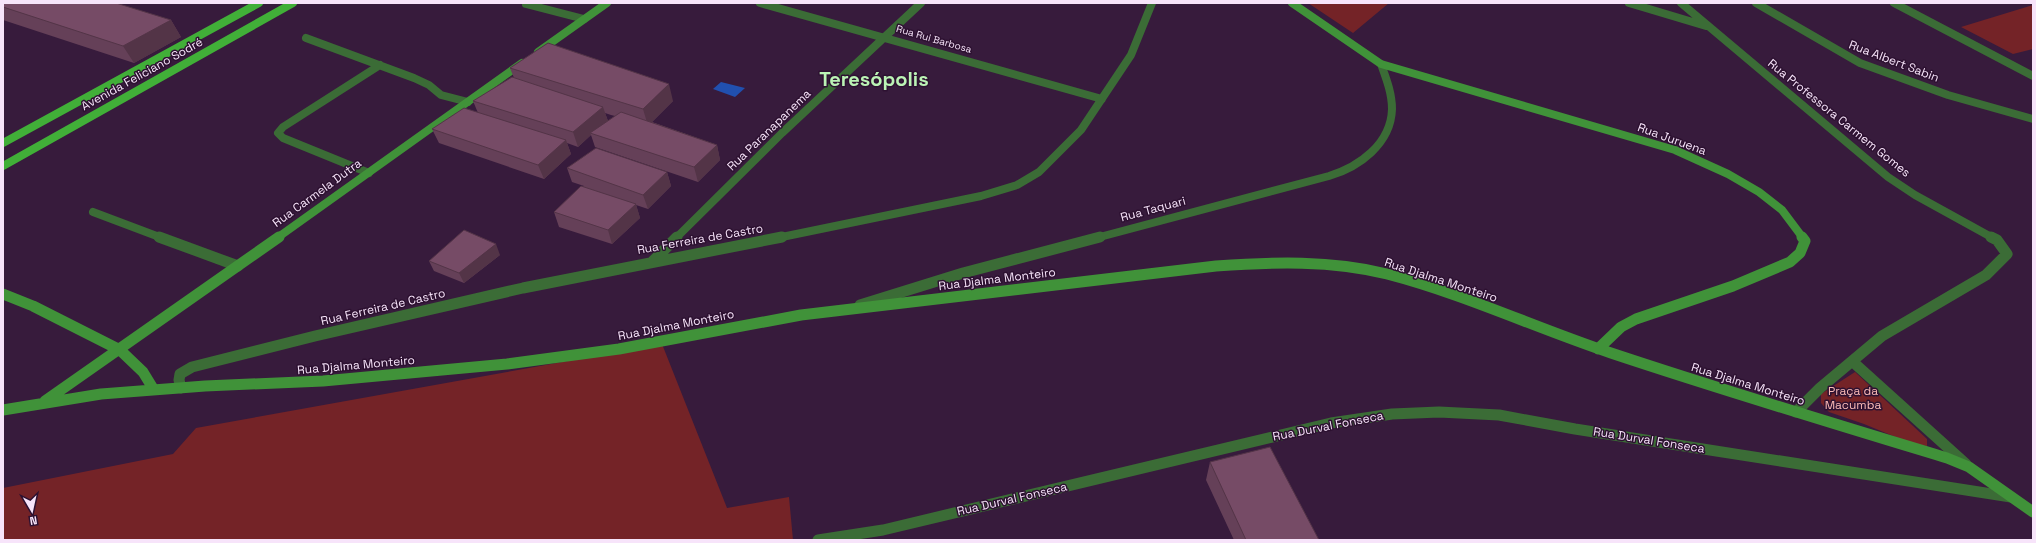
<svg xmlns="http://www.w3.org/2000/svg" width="2036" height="543" viewBox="0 0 2036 543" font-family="'Space Grotesk',sans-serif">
<rect width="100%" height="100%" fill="#371b3c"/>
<path fill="#742327" d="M1308,3H1389L1353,33Z
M2033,5V49L2013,54L1961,27Z
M662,344L727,508L789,497L793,540H3V488L173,454L196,428Z
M1855,372L1927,439V446L1915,445L1864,424L1829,412L1821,403V394Z"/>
<path fill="#2150af" d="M721,82L745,88L735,97L713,89Z"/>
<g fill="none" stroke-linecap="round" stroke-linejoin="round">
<path stroke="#3b6c36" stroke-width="8" d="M526,4L584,19
M306,38L414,78L429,85L441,95L468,102
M369,173L283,138L278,133L283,127L380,65
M93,212L162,238"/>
<path stroke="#3b6c36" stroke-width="11" d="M159,237L238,266"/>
<path stroke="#3b6c36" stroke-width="8" d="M760,3L1102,99
M1629,3L1706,26
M1681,3L1888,177L1915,195L1993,238
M1756,3L1860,63L1948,95L2033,119
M1894,3L2033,76
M676,238L782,133L921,3
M777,238L981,196L1017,185L1039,172L1081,130L1131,55L1152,3
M1096,238L1329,176C1359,167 1391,144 1392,109C1392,93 1386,78 1381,64"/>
<path stroke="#3b6c36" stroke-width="11" d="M653,261L677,237
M860,305L963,273L1100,237
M1853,362L1966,464
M181,388L179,380L180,374L192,367L315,336L523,288L782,237
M1796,412L1820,388L1882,336L1986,275L2007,254L1997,240L1991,237
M818,540L883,530L1331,423L1392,414L1439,412L1499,415L1575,429L2011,497"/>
<path stroke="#409239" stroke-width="8" d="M1292,3L1381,64L1675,150L1728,174L1759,192L1782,210L1803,238
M538,52L607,3
M277,238L522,63"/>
<path stroke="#409239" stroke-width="11" d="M3,294L33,306L120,350L143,372L154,390
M1598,349L1621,327L1636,319L1733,286L1790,262L1800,253L1805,241L1802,237
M45,401L279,237
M3,410L101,394L205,386L323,381L507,364L619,349L801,315L1216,266C1273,262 1331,260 1387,274C1464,294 1536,328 1611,353C1722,390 1835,424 1947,458L1969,467L2033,512"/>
<path stroke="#41af38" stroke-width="8" d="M3,143L259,3
M3,166L293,3"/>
</g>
<path fill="#654058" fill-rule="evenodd" d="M3,3L171,20L181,37L134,63L3,20Z
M510,68L673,101L652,122L717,145L720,160L698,182L595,147L591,135L578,147L567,143L571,154L544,179L439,143L432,129L478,113L473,101L514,78ZM605,113L611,115L615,116L608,121Z
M567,168L667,172L671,186L648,209L636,205L640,218L612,244L559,227L554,212L584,186L572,182Z
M500,255L464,283L434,271L429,261Z
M1210,462L1319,540H1234L1206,480Z"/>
<path fill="#533447" d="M171,20L181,37L134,63L123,46Z
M669,84L673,101L648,126L643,109Z
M603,107L608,121L590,133L591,135L578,147L573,132Z
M566,140L571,154L544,179L538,165Z
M717,145L720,160L698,182L694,167Z
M667,172L671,186L648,209L643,195Z
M636,204L640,218L612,244L608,230Z
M496,244L500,255L464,283L459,273Z"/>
<path fill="#764b66" stroke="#533447" d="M3,3H116L171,20L123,46L3,7Z
M548,43L669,84L643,109L510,68Z
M512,77L603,107L573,132L473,101Z
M464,108L566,140L538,165L432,129Z
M621,112L717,145L694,167L590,133Z
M596,148L667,172L643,195L567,168Z
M581,186L636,204L608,230L554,212Z
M464,230L496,244L459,273L429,261Z
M1270,447L1319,540H1246L1210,462Z"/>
<g text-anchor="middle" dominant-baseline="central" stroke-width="3" stroke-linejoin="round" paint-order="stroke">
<g font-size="10" fill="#f7e4fa" stroke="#2d1131">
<text transform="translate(934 39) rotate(16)">Rua Rui Barbosa</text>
</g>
<g font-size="12" fill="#f7e4fa" stroke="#2d1131">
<text transform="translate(1894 61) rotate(21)">Rua Albert Sabin</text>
<text transform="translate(142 74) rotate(-29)">Avenida Feliciano Sodré</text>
<text transform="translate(1839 118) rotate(39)">Rua Professora Carmem Gomes</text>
<text transform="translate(769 130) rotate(-44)">Rua Paranapanema</text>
<text transform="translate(1672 139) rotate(20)">Rua Juruena</text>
<text transform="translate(317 193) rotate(-36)">Rua Carmela Dutra</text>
<text transform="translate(1153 209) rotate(-15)">Rua Taquari</text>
<text transform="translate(700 239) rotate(-10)">Rua Ferreira de Castro</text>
<text transform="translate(997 279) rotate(-7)">Rua Djalma Monteiro</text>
<text transform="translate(1441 280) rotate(18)">Rua Djalma Monteiro</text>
<text transform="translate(383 307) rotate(-13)">Rua Ferreira de Castro</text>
<text transform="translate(676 325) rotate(-11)">Rua Djalma Monteiro</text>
<text transform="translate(356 365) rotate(-5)">Rua Djalma Monteiro</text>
<text transform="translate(1748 384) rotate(17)">Rua Djalma Monteiro</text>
<text transform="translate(1328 426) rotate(-11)">Rua Durval Fonseca</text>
<text transform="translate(1649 440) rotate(9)">Rua Durval Fonseca</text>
<text transform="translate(1012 499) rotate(-13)">Rua Durval Fonseca</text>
</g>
<g font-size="12" fill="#fbbab7" stroke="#2d1131">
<text x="1853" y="391">Praça da<tspan x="1853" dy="14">Macumba</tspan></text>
</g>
<g font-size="20" font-weight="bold" fill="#bbf3b5" stroke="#2d1131">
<text x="874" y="79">Teresópolis</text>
</g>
</g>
<rect width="2036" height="543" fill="none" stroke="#f7e4fa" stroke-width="8"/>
<g transform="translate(32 511) rotate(171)" stroke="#2d1131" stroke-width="3" paint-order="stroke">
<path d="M0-3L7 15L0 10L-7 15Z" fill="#f7e4fa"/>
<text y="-6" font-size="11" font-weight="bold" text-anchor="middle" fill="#f7e4fa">N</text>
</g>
</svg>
